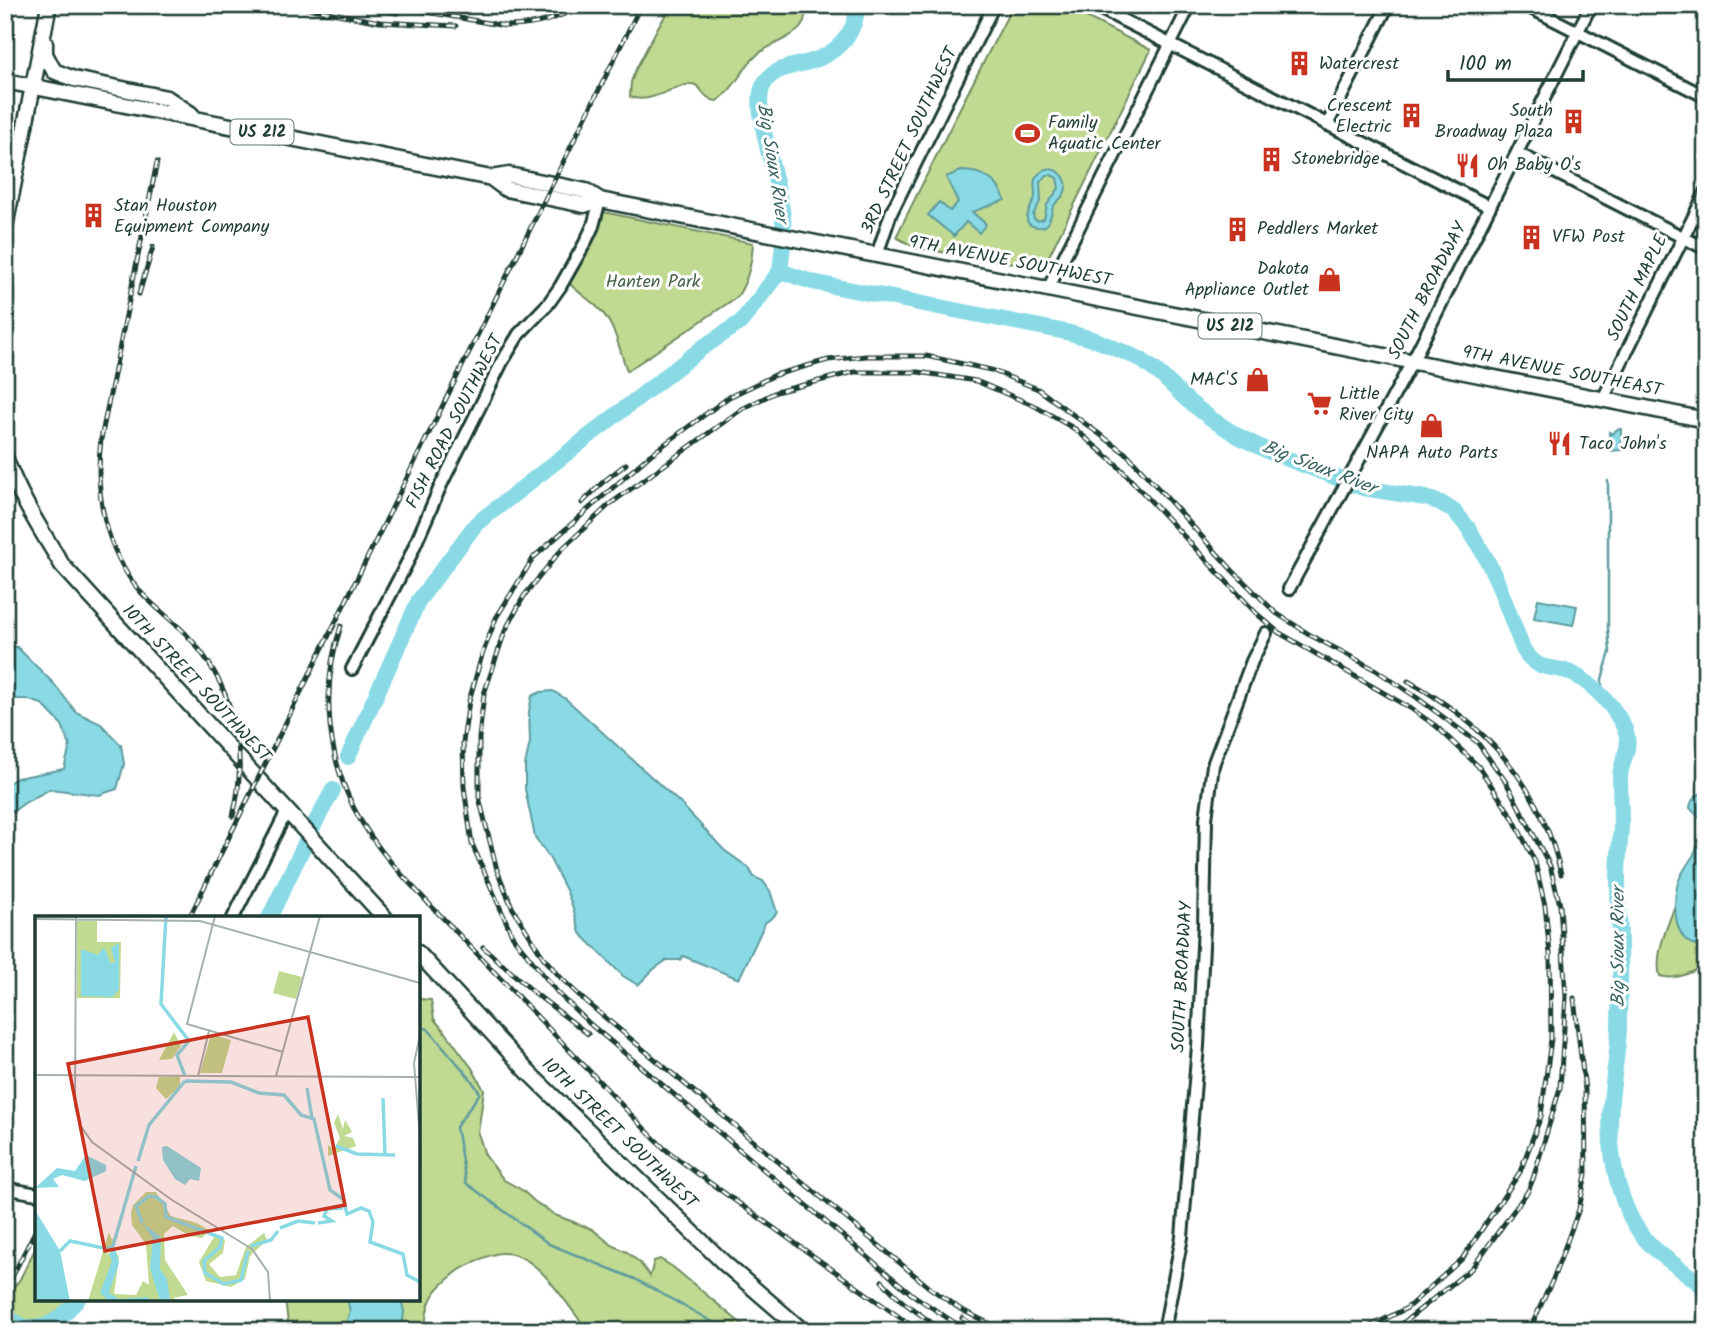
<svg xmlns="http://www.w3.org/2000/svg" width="1711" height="1336" viewBox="0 0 1711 1336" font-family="Kalam,sans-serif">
<rect width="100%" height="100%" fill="#fff"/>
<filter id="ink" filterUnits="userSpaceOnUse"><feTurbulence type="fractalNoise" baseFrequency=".0143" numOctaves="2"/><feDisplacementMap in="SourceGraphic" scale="14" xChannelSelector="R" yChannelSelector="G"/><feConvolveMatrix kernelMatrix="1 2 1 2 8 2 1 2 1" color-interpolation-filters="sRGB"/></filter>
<g filter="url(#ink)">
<path fill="#c0da91" stroke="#708c62" stroke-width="2" d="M676,5H805C806,13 805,21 801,27C794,37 769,45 758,54C742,68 735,89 717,101C701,99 702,83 690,84C689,84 680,87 679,87C664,92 646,103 630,97L631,82L636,69L658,27L666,15Z
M1013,5H1063L1151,50L1043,268L916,248L896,237L961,106Z
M603,212L753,243C752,263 748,281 737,297L627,371C620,351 616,329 603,313C593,301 579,294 569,283L588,249Z
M1675,905L1677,922L1703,946L1706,945V966C1691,972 1676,981 1660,976C1654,954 1668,926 1675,905Z
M418,999L431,1000L434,1019L447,1034L472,1068L484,1090L478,1133L485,1155L504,1180L522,1190L534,1201L555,1215L592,1229L612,1245L627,1252L640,1263L650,1276L654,1261L660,1259L673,1267L750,1331H589C566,1307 540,1252 502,1253C493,1253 484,1258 476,1261C470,1265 463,1267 457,1272C433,1290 426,1300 425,1331H289L285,1299H418Z
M37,1245V1299H86L68,1318L47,1331H5V1300L11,1289L19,1281Z"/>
<path fill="#89dae5" stroke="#5f9b9e" stroke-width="2" fill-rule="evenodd" d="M1046,169C1060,168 1071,180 1064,194C1061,200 1056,201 1053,207C1050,215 1051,228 1039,227C1015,226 1034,205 1035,197C1035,182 1030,178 1046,169ZM1047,175H1051L1057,178L1059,188L1047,205L1044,219L1038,221L1034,219L1033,215L1041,200L1040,182Z
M961,171C982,171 998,180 1005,200L972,212L986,224L979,233L966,222L954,236L928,215L939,202L950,211L958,202L946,177Z
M1621,429V450L1610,451L1609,432L1613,434L1616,430Z
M1538,599L1577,606L1573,625L1534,618Z
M5,647H17L54,684L76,712L101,724L121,745L124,764L117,789L99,795L50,789L26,802L5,817V785L17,778L64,769L70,746L62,725L42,704L26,699H5Z
M553,691L566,699L681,804L724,850L749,868L754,877L763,881L770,891L777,912L774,916L765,923L739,979L683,956L680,960H667L654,969L638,985L623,976L580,933L573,908L566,890L550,859L535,837L525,789V765L530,742L529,711L532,696L541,692Z
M1706,792V945C1673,951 1671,902 1679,880C1682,872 1688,864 1693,856C1697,848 1701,839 1705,830C1705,819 1696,816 1690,808C1691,799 1697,794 1706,792Z
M347,1299H401L404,1311L402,1331H343L350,1311Z"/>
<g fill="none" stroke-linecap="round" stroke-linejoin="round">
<path stroke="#5f9b9e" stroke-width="2.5" d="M1602,696V679L1610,652L1608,628V481
M418,1026L428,1029L470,1078L480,1093L456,1127L466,1183L549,1244L635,1279L729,1331
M40,1329L41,1331"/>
<path stroke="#89dae5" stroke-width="16" d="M780,271L812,282L1066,332L1096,340L1140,359L1160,374L1188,401L1213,420L1238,436L1270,452L1363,488L1426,498L1441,503L1455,512L1469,529L1486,558L1497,581L1523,649C1540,675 1551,663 1573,674C1595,685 1617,709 1626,732C1632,749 1620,762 1620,778C1620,794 1621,810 1621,826C1620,844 1618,861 1618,879C1618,902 1620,925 1620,948C1621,975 1619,1001 1619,1028C1618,1052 1613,1077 1611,1102C1608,1139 1613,1181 1630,1216C1647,1251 1673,1261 1701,1285L1706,1293
M780,271C782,253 785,235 783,218C781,186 751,110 763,86C771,68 792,67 809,62C835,55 857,34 857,5
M348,757L419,600L476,524L702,348L741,322L780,271
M269,918L316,821L333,790
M5,1316C12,1320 19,1325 26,1327C47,1332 65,1315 78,1299"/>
<defs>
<path id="minor" d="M1093,5L1490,207
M1525,5L1706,97
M1327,125L1388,5
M1517,153L1706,249
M877,255L891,213L994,5
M1048,289L1190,5
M1603,399L1706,192
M1289,589L1412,362L1591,5
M352,669L408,561L441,485L502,362L519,334L548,304L560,287L585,243L593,226L600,200
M233,918L287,811
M5,1188L37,1194
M1164,1331L1182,1237L1198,1046L1204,926L1206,819L1213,765L1252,661L1266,633"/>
<path id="major" d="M45,43V54L54,71L74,79L167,98L191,114
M5,81L491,178L509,175L552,184L586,191L600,200L1706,420
M491,178L506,189L584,205L600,200
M5,227L49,5
M5,457C19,496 41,530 62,565L385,918
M418,953L529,1073L724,1263L803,1331"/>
</defs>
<use href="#minor" stroke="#1f3d34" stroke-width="16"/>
<use href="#major" stroke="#1f3d34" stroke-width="19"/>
<use href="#minor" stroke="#fff" stroke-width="10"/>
<use href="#major" stroke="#fff" stroke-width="14"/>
<defs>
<path id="rail" d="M290,5L380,22L456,26
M356,5L397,13
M388,5L505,26C527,26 546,23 566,13
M459,5C492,11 527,16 560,9
M558,16L582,5
M157,162L101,439C95,488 102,534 129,577C143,599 167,615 185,633C232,682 250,750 233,816
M139,294L153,247
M582,503L603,482L626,464
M341,626C323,679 325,740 347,793C365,838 399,872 432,907C456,931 479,956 502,980C534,1013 566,1047 598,1080C620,1103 642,1127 665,1149L706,1180L919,1331
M1408,681C1485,723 1542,786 1561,874
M189,918L641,5
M483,947L537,995L588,1034
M882,1281L903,1302L943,1331
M5,1291L37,1227
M962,1318L973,1325L987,1331
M969,1331L961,1327L913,1295L590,1024L558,993L513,937L472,844L464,787L463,742L469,701L482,655L496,618L534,557L650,455L729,397L775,375L828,360L866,356H926L991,370L1038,389L1128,455L1233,571L1276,613L1312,636L1376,670L1416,697L1477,742L1506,782L1550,866L1560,905L1566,997L1560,1088L1533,1179L1528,1191L1472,1268L1393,1331
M1004,1331L960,1309L930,1288L584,1000L562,979L543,957L512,907L497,870L479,797V738L484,694L505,631L524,596L561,550L610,504L742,409L776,392L854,372H918L976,381L1035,406L1075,429L1116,464L1256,613L1278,632L1410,708L1436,726L1478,766L1513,818L1535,862L1545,906L1550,954L1551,1039L1541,1116L1520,1172L1462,1259L1407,1308L1361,1331
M1529,1331L1553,1279L1579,1209L1586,1174L1585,1090L1574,998"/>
</defs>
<use href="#rail" stroke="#1f3d34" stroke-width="5"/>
<use href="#rail" stroke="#fff" stroke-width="2.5" stroke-dasharray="8" stroke-linecap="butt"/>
</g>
</g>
<defs>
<symbol id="building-bare" viewBox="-9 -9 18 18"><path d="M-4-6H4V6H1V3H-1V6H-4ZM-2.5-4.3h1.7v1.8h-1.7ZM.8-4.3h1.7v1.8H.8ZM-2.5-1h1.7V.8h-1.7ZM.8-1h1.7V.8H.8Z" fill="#c8321e" stroke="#fff" stroke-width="2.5" paint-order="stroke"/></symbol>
<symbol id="stadium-bare" viewBox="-9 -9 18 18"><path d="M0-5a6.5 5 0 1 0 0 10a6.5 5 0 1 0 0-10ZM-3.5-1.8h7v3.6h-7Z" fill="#c8321e" stroke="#fff" stroke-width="2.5" paint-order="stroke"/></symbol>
<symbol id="restaurant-bare" viewBox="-9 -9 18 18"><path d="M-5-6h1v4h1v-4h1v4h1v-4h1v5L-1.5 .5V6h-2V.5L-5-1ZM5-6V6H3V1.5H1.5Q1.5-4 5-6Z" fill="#c8321e" stroke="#fff" stroke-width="2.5" paint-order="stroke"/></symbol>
<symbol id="shop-bare" viewBox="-9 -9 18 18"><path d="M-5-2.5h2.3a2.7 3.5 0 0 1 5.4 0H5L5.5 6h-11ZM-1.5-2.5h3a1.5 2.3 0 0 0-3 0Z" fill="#c8321e" stroke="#fff" stroke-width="2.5" paint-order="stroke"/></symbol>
<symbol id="supermarket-bare" viewBox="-9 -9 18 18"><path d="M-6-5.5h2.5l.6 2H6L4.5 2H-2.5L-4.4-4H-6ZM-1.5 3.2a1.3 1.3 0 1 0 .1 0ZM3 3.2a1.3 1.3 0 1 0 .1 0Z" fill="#c8321e" stroke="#fff" stroke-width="2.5" paint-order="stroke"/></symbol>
</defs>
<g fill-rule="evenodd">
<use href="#building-bare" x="1282" y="46" width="35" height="35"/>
<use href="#building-bare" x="1394" y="98" width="35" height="35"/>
<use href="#building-bare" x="1556" y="104" width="35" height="35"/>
<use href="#stadium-bare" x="1010" y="116" width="35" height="35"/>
<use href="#building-bare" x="1254" y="142" width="35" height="35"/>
<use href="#restaurant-bare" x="1450" y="148" width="35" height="35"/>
<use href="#building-bare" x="76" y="198" width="35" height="35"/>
<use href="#building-bare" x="1220" y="212" width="35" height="35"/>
<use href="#building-bare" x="1514" y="220" width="35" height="35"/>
<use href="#shop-bare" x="1312" y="262" width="35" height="35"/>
<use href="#shop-bare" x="1240" y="362" width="35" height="35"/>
<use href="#supermarket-bare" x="1302" y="386" width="35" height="35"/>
<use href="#shop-bare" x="1414" y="408" width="35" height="35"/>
<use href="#restaurant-bare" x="1542" y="426" width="35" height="35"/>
</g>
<g text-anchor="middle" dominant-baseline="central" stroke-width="6" stroke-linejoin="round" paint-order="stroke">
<g fill="#fff" stroke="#627771" stroke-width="2">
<rect x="230.5" y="119.5" width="63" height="25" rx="5"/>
<rect x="1198.5" y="313.5" width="63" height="25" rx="5"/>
</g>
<g font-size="16" font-weight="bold" fill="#1f3d34">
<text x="262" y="132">US 212</text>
<text x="1230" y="326">US 212</text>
</g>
<g font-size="18" fill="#1f3d34" stroke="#fff" text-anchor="start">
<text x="1319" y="64">Watercrest</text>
<text x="1392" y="106" text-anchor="end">Crescent<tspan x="1392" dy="21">Electric</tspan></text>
<text x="1553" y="111" text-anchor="end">South<tspan x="1553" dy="21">Broadway Plaza</tspan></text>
<text x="1048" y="123">Family<tspan x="1048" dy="21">Aquatic Center</tspan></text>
<text x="1292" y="159">Stonebridge</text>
<text x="1487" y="165">Oh Baby O's</text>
<text x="114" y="206">Stan Houston<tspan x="114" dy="21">Equipment Company</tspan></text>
<text x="1257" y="229">Peddlers Market</text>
<text x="1552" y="237">VFW Post</text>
<text x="1309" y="269" text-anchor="end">Dakota<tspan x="1309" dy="21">Appliance Outlet</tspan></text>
<text x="1238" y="380" text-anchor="end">MAC'S</text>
<text x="1339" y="394">Little<tspan x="1339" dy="21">River City</tspan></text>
<text x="1579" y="444">Taco John's</text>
<text x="1432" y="453" text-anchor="middle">NAPA Auto Parts</text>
</g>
<g font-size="18" fill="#1f3d34" stroke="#fff">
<text transform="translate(910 141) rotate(-65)">3RD STREET SOUTHWEST</text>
<text transform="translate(1010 262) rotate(11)">9TH AVENUE SOUTHWEST</text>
<text transform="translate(1638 288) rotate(-64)">SOUTH MAPLE</text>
<text transform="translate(1428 291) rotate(-63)">SOUTH BROADWAY</text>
<text transform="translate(1562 372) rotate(11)">9TH AVENUE SOUTHEAST</text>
<text transform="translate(455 422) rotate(-63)">FISH ROAD SOUTHWEST</text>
<text transform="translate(196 684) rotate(47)">10TH STREET SOUTHWEST</text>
<text transform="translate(1183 977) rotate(-87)">SOUTH BROADWAY</text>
<text transform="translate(619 1134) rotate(44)">10TH STREET SOUTHWEST</text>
</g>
<g font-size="18" fill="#47644b" stroke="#fff">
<text x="653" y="282">Hanten Park</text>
</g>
<g font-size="19" font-style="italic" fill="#3a6460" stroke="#fff">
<text transform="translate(772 163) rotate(81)">Big Sioux River</text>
<text transform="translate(1319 468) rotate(21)">Big Sioux River</text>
<text transform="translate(1619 947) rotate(-90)">Big Sioux River</text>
</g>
</g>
<g transform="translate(35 916)">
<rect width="385" height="385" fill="#fff"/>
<path d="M42,5H62V26H86L85,82H42ZM244,55L267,61L261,83L238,77ZM139,116L146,130L137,143L124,144ZM176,118L196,124L187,157H165ZM124,161H145V170L131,183L121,172ZM303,198L308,213L310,204L317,216L309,220L318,222L321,230L293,240V229L299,233L305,222L299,207ZM111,276H121L136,300L162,307L190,324L188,337L174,348L185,361L201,359L211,331L229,317L232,324L215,340L210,363L196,371L171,365L164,346L179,321L173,316L167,322L155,320L138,310L129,318L130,344L153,379L138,382L144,385H53L74,316L77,324L80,319L83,321L71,339L80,333L84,342L79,378L101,379L108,365L114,369L111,328L97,309L96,297L98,289Z" fill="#c0da91"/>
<path d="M84,27V74L77,81L46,80V33L63,39L69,31L76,48L80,46L76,32ZM132,230L166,252L164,265L155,263L150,269L140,263L128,244L127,231ZM51,239L71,249V255L50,265L27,259L18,263L24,271L0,272L22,252L40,255ZM0,294L25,335L35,385H0ZM107,307L126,321L125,353L132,363L135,385H125L115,352L118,322ZM80,333L84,347L74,377L84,383L113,381L114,385H74L65,377L77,345L74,338Z" fill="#89dae5"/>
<path fill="none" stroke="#89dae5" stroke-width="3.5" d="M131,0L126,88L154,125L142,139L150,160M150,165L196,166L224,177L249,179L266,199L279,203L295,274L308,283L312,298L326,292L334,295L338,306L335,326L368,338L372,359L385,366M272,172L277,202M348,182L350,238M301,230L322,238L360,239M103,245L114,209L150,165M107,307L101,290L114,280L121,281L130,288L131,301L187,322L185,331L169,345L170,357L189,368L206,364L213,335M283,307L297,305L289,300L292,293L308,292M245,312L263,305L280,307M216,330L236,324L243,315M25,335L35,325L73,333L78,330L101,250"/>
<path fill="none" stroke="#a5b1ae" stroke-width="2" d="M41,0L40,190L45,209L57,226L137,284L217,333L233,356L235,385M180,0L152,108L248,136M0,3L165,5L385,67M385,119L379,147L385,222M0,159L385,161M163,160L174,115M241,160L285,0"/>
<path fill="#c8321e" fill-opacity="0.15" stroke="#c8321e" stroke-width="3.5" d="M273,101L310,289L70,335L33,148Z"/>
<rect width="385" height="385" fill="none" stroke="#1f3d34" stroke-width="3.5"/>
</g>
<rect width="1711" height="1336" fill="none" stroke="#fff" stroke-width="28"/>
<rect x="14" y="14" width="1683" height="1308" fill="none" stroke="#1f3d34" stroke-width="2.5" filter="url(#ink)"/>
<path d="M1448 70v10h135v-10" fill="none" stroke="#1f3d34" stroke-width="3.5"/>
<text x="1459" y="70" font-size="21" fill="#1f3d34" stroke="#ffffff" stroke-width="5" paint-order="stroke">100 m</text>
</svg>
